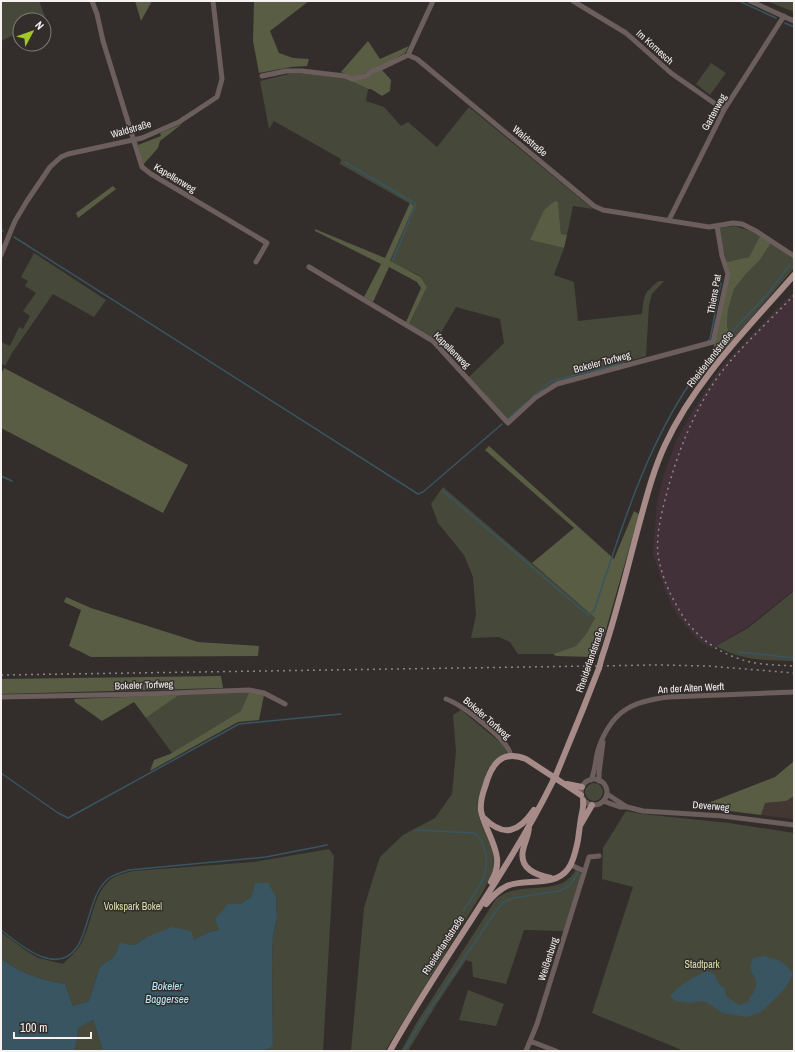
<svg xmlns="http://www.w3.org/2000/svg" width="795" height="1052" viewBox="0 0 795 1052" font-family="'Archivo Narrow',sans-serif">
<rect width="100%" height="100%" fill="#332e2c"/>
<path fill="#423733" d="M794,796V819L761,815L765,803L785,801Z"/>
<path fill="#433139" d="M794,291V590L747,627L712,648L703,644L692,633L677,615L667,595L653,554L657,502L664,474L677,439L692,412L721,367Z"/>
<path fill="#46493a" d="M1,1H39L46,19L44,20H20V32L1,41Z
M767,1H794V12Z
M711,63L726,73L710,95L696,84Z
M289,74H308L344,78L368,89L366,101L384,107L401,126L408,122L437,147L469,107L593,209L573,206L567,235L561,234L558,203L530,240L564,248L554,275L574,282L578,321L642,314C644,295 644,292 659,281H664L652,294L649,305L646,356L556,382L508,421L469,377L504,343L500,319L456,307L436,341L409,324L427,287L421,276L390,262L414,206L340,164L341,159L274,121L269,129L260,81Z
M735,226L753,232L760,236L749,257L726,262L719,228Z
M771,243L794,259V268L733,339L727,327L728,310L734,289L746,274L760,260Z
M34,253L106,300L94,317L53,294L12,353L5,366L1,363V342L10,346L19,327L23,329L30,316L23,311L36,293L25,286L28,281L21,277Z
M443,487L595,618L586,634L576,646L553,654H518L510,642L499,637L471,638L476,615L473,577L464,555L438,523L431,504Z
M794,591V661C765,660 742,661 716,646L748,628Z
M249,692L241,711L172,753L146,718L179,695Z
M461,710L502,744L506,750V754C493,760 487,767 484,781C481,790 476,801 478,811C480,828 493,843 494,861C494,872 489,880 484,890L385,1051H351L364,908L374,875L380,857L403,835L435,818L452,794L456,751L453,715Z
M585 792a9 9 0 1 1 18 0a9 9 0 1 1-18 0Z
M626,811L642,814L729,823L794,833V1051H684L592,1013L633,887L602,879L603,848Z
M329,849L334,856L323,1051H261L273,1047L272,963L273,935L277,918L276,897L252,896L240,904L219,930L209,932L194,941L147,937L134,945L120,944L114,957L100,966L89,1001L73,1006L65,984C43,980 18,973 1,958V932L25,950L38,958L63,964C69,958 77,951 81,944C92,924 93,894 110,880C116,875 125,873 133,871L254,862Z
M576,869L582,874L565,931L524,930L506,984L473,977L472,962L466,960L436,1005L408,1051H401L417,1022L496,899C521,878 560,900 576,869Z
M468,990L504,1004L496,1026L459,1020Z
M93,1020L103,1051H73L76,1046L78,1027Z"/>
<path fill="#585d43" d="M135,1H152L141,21Z
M254,1H309L270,31L279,53L293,58L309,59L307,66L291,67L259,73L253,41Z
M368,41L380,59L409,46L405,53L379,68L371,69L364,74L352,77L341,72Z
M382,70L391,80L390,91L382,96L371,89H368L351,81Z
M182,124L160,141L158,148L143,165L138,145L161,136L160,133Z
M113,186L116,189L78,218L76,213Z
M555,201L558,202L561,234L567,235L564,248L530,240L544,210Z
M410,203L414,206L390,261L421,277L427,287L409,324L406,322L421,288L417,282L389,267L373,302L364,297L381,264L315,231V229L385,258Z
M760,236L771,243L760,260L746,274L734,289L728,310L727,327L733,339L716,359L714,345L730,273L726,262L749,257Z
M4,368L188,465L163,513L1,428V374Z
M489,446L614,559L634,511L639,514L605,633L597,655L592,657L556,656L553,654L576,646L586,634L595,618L532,563L574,528L485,450Z
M66,597L91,608L198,642L259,646L258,656L91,657L69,646L81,610L64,602Z
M221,676L223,688L1,694V679Z
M249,692L264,695L259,720L238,722L150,771L154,760L170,754L241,711Z
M179,695L146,718L134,702L102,721L75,702L74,699Z
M794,761V796L786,801L765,803L761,815L698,807L775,777Z"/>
<path fill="#385561" d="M255,883H268L276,897L277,918L273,935L272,963L273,1047L261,1051H103L93,1020L78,1028L76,1046L73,1051H1V958C18,973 43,980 65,984L73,1006L89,1001L100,966L114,957L120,943L134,945L147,937L172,927L191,931L194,940L209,932L219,930L215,919L228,904H240L252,896Z
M764,956C777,960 786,961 793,974L786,987L776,998L761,1012L747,1017L723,1013L706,1002L700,1001L690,1003L676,1001L670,997C678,985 694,977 707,971L714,974L718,983L724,988L727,997L739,1005L747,1003C750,998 755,991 756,986C758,974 745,972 753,958Z"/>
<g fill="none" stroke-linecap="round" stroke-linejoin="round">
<path stroke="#385561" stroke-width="1.5" d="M741,2L776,18
M785,23L794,27
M345,162L416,204L393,260
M1,230L3,231
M14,237L418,494L423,492L502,424
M708,341L710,339L721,283
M533,396L551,381L624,363
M508,418L531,399
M1,476L12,481
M443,491L588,615L594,611C621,530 646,444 697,373C716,346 741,323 763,299C773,288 781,276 790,265
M738,652L794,658
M1,773L58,813L68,818L239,724L341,714
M414,830L474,833C480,837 482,841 484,848C493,873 476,891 463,911
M1,930C20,945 57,977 77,947C84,937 86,924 90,913C94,900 98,887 109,878C115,874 122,872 129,870L266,857L327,845
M404,1051L421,1022L496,911L503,903L513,898L559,891L569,886L578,873"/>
<path stroke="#6c5e5d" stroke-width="5" d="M92,1L97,14L103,41L142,167L151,174L267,243L256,262
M573,1L626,33L671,73L724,110
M750,1L794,21
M408,55L433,1
M262,76L286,71H302L345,76L352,79L366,76L372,71L379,69L408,55L417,59L594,206L603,210L709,227L733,223L742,224L756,231L794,256
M669,220L724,110L784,16
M1,255L15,221L27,201L50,167L61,157L68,154L142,138L179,122L217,97L222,79L213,1
M309,267L433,341L508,423L535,398L557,384L713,342L728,274L722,256L717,226
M1,697L147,694L249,690L264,693L285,704
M446,699C461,704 499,734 507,747C509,749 510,753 511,756
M581 792a13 13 0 1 1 26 0a13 13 0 1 1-26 0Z
M591,780C596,769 595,758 599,747C612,711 632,701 669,697L794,692
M599,781V773L603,742
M607,794L627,807
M603,801L620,807H627L643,811L723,816L794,825
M571,865L584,871
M530,1041L556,1051
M526,1051L537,1024L589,857L599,856"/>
<path stroke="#a78b89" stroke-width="6" d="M602,657C616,616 626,573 637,532C645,503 652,473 665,445C695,380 748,328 794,275
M556,775L583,709L599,668
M567,784L582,787
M484,818C504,838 519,832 534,810
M581,824L592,805
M529,826C529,835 525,841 523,850C519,869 536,875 551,878
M491,882C495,875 498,866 497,858C495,841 484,827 481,811C480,802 482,795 485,787C491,765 501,749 526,759L581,795
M486,904C492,897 498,890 507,886C525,878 554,888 568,869C574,861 576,849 578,840C579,832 580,825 581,818C582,812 584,807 583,800
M390,1051C441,959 506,876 553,781"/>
<path stroke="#8c8786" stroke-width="1.5" stroke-dasharray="2 4" stroke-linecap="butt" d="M794,295C767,324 732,354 711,387C690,421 676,457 666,496C661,515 656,535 658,555C661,573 668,591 677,606C690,631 711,649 737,658C755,665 775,665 794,666
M1,675L657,665L709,666L794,673"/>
<path stroke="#a78b89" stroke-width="6" d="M599,668L602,657
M553,781L556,775"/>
</g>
<g text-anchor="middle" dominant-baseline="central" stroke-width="3" stroke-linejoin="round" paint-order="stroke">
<g font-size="10" fill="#f5f2f1" stroke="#332e2c">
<text transform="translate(655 47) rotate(42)">Im Kornesch</text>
<text transform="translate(714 112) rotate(-61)">Gartenweg</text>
<text transform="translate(131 129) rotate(-16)">Waldstraße</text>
<text transform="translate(530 141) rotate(40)">Waldstraße</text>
<text transform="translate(175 178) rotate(31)">Kapellenweg</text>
<text transform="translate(714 294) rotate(-80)">Thiens Pat</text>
<text transform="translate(452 350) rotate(45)">Kapellenweg</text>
<text transform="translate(710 359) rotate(-52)">Rheiderlandstraße</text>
<text transform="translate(602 362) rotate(-15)">Bokeler Torfweg</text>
<text transform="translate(590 660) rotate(-71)">Rheiderlandstraße</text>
<text transform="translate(144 685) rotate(-2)">Bokeler Torfweg</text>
<text transform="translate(691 688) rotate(-3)">An der Alten Werft</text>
<text transform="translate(487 718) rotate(41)">Bokeler Torfweg</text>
<text transform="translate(711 806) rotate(5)">Deverweg</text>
<text transform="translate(443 945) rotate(-57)">Rheiderlandstraße</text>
<text transform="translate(548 959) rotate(-72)">Weißenburg</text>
</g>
<g font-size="10" fill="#d8e1ac" stroke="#332e2c">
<text x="133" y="906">Volkspark Bokel</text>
<text x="702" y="964">Stadtpark</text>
</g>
<g font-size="11" font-style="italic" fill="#b9e8fc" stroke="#332e2c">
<text x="167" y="986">Bokeler<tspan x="167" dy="13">Baggersee</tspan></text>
</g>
</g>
<rect width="795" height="1052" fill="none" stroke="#f5f2f1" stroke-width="4"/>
<g transform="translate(32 32) rotate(49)"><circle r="19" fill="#332e2c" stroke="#817c7b"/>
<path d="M0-3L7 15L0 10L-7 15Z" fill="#a4c825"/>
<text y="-6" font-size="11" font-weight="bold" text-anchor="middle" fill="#f5f2f1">N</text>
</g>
<path d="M14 1032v6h77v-6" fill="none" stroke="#f5f2f1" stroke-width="2"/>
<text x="20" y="1032" font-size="12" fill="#f5f2f1" stroke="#332e2c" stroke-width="3" paint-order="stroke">100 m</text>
</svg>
